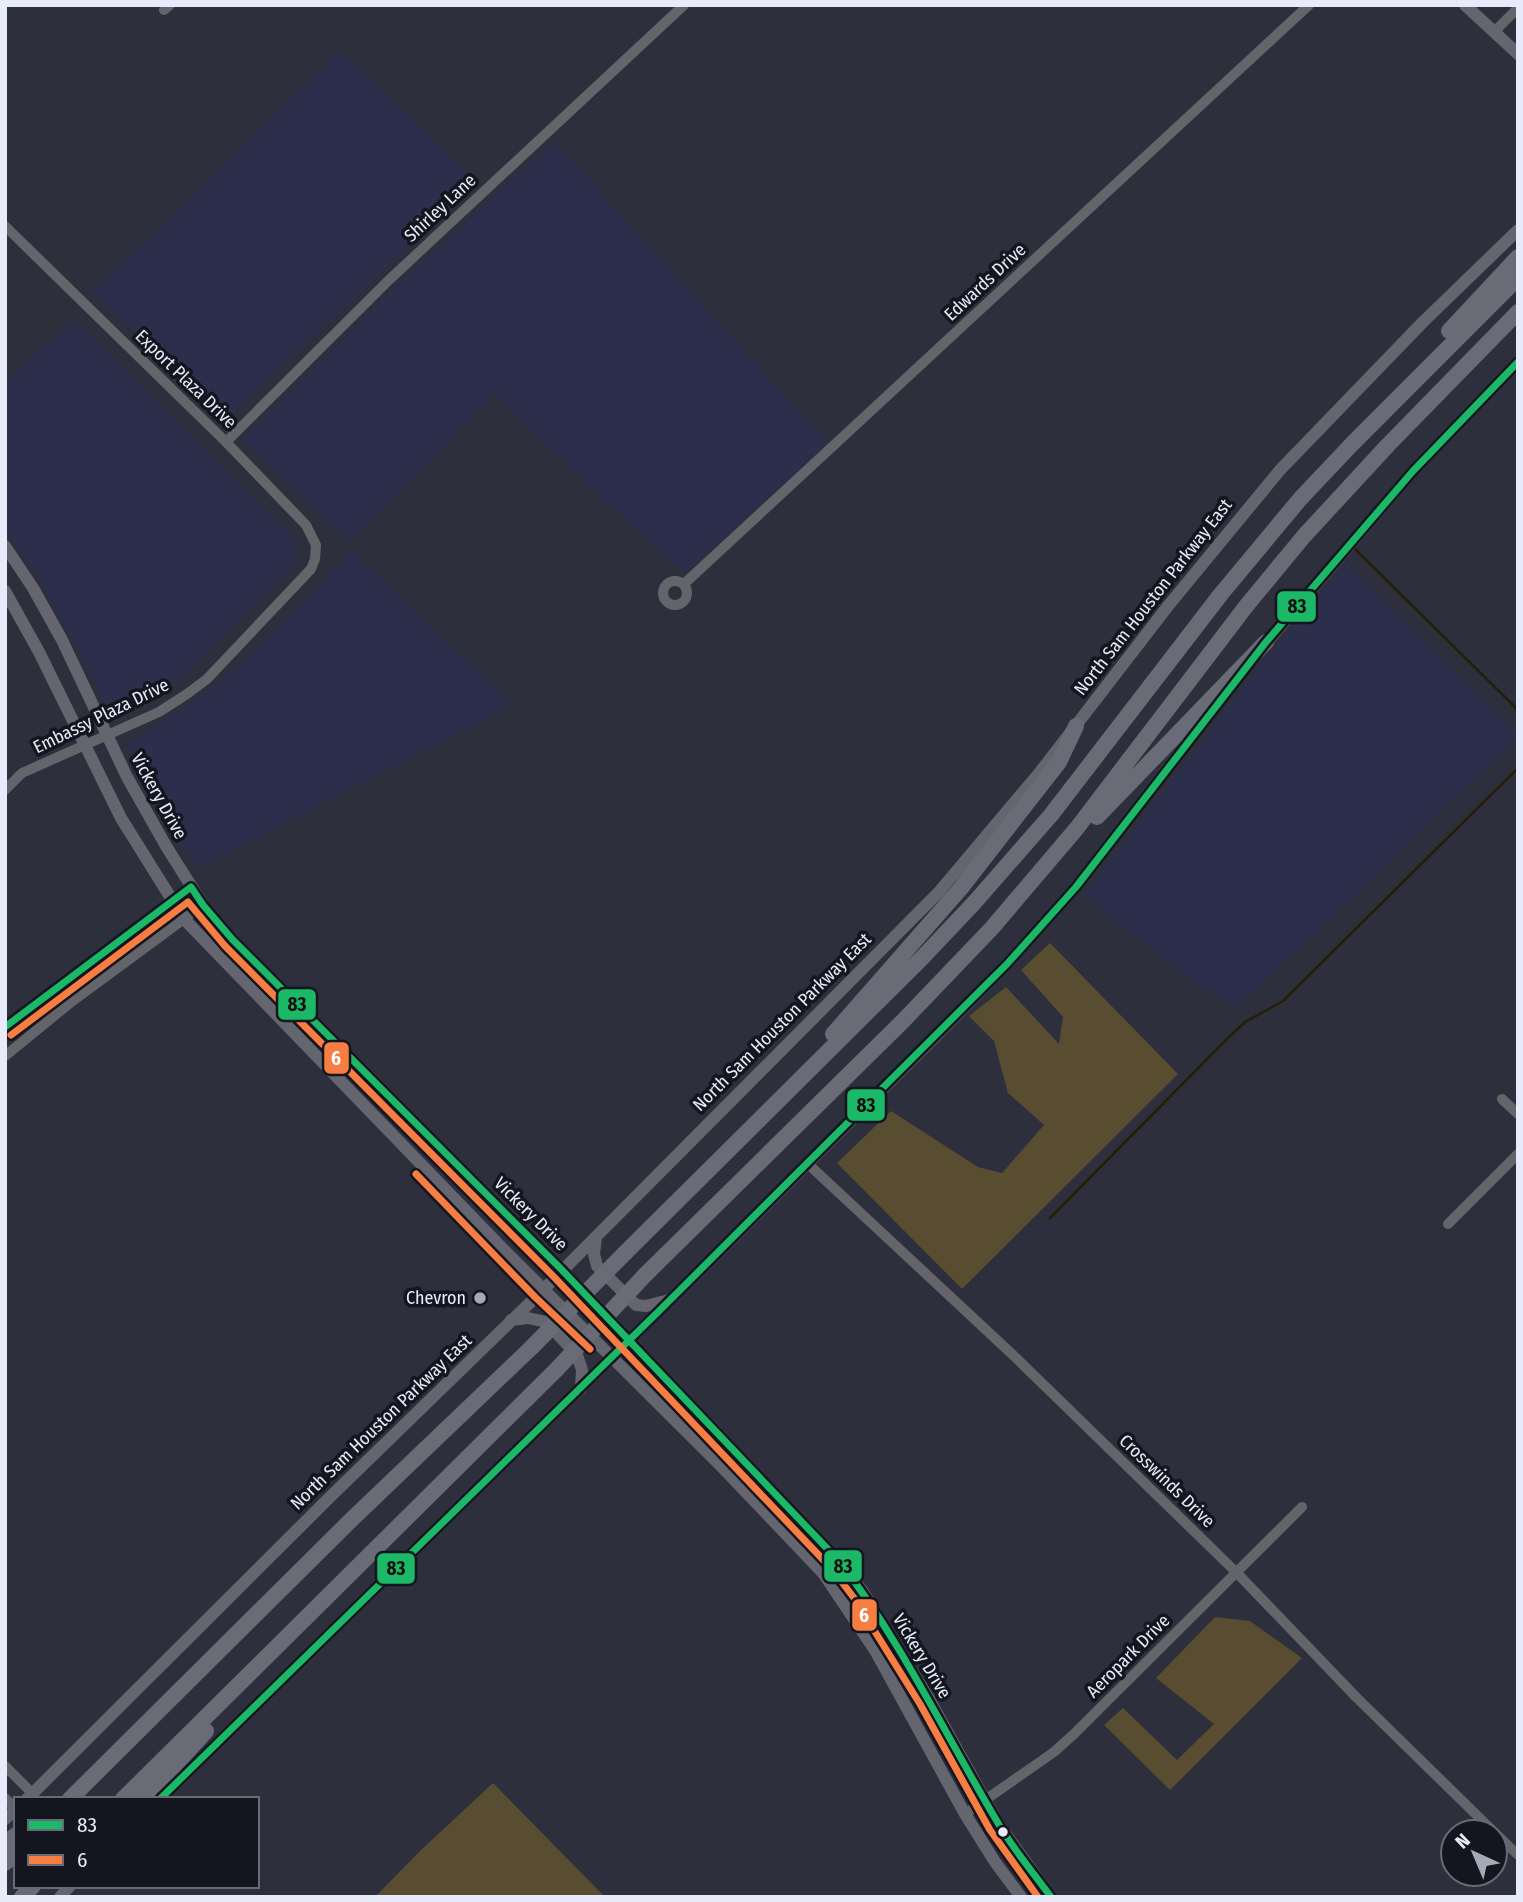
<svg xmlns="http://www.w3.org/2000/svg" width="1523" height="1902" viewBox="0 0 1523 1902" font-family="'Fira Sans Condensed',sans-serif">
<rect width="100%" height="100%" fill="#2d2f3c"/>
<path fill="#2b2f4b" d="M341,51L476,180L228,418L93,293Z
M554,141L828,444L684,573L604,500L495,393L349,542L243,440L392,291Z
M74,320L291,534L298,555L287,573L186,673L151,696L110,715L72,638L34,569L5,530V383Z
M352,552L512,705L200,867L165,822L137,781L128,745L203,695L242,663Z
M1347,563L1518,734V737L1238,1007L1200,987L1084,895L1291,627Z"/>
<path fill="#584d30" d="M1050,943L1178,1074L962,1289L837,1163L891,1111L978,1167L1002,1173L1044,1125L1008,1093L994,1041L969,1016L1006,987L1059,1044L1063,1017L1021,970Z
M1215,1617L1250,1621L1302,1658L1170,1790L1104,1725L1123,1708L1177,1760L1214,1724L1156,1678Z
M493,1783L605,1897H375L420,1851Z"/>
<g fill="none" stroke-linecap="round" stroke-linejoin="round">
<path stroke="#271e06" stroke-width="2.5" d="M1355,549L1518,710
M1050,1218L1226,1040L1245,1022L1283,1001L1518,768"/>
<path stroke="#63656b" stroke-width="10" d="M164,10L170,5
M1494,32L1518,8
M5,226L226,442L306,525L316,545L315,559L311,569L207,679L187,694L159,712L22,773L5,790
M226,442L389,280L684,5
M663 593a12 12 0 1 1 24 0a12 12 0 1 1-24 0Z
M684,584L1309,5
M5,1027L191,887
M5,1056L70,1003L203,905
M1502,1099L1518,1114
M807,1163L1013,1355L1237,1573L1357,1698L1494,1832
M1448,1224L1518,1154
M5,1766L32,1793
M5,1798L16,1809
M965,1814L1054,1752L1074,1734L1302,1507
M1495,1833L1518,1855"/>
<path stroke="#64656f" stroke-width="12" d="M1465,5L1518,54
M5,546L33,588L62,640L127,777L166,846L203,905L232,939L562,1270L840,1562L863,1592L929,1699L999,1825L1051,1897
M5,591L39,652L121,818L184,919L506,1252L722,1467L823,1573L876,1652L965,1814L995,1862L1021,1897
M1261,649L1413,471L1518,362
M596,1237L594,1254L597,1266L636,1305L646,1306L669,1300
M511,1320L528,1318L546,1322L577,1355L582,1370L581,1388
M27,1799L329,1498L543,1290L938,893L1040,772L1168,606L1280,470L1423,322L1518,230
M160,1799L659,1311L936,1036L1007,964L1076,887L1230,688
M5,1819L16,1809
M60,1897L70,1886"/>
<path stroke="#696b76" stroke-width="16" d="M1449,331L1518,257
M1097,817L1266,642
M833,1034L961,888L1059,762L1076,726
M626,1252L921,959L974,903L1051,815L1221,594L1300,499L1352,444L1518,278
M645,1275L902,1022L992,928L1077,828L1247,605L1304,536L1388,445L1518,312
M70,1799L350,1521L532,1347
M123,1799L557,1369
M144,1799L206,1731
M5,1843L16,1835
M5,1863L16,1853
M22,1897L33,1886"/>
<path stroke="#696b76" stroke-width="16" d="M532,1347L626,1252
M557,1369L645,1275"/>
<defs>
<path id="bus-1" d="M5,1027L191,887L203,905L232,939L562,1270L840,1562C902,1643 946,1736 998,1823C1013,1849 1033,1872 1051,1897
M160,1799L659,1311L1007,964L1076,887L1266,642L1413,471L1518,362"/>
<path id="bus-2" d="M11,1035L188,902L225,946L554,1277L832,1569L854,1598L920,1704L990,1830L1038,1897
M416,1174L535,1297L590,1349"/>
</defs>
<use href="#bus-1" stroke="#13151f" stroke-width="12"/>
<use href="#bus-2" stroke="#13151f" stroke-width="12"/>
<use href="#bus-1" stroke="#1ab867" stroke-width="7"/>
<use href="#bus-2" stroke="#f77d43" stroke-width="7"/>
</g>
<circle fill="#a6a9b8" stroke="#13151f" stroke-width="2.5" cx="480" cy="1298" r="7"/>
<circle fill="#e7ebfa" stroke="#13151f" stroke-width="2.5" cx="1003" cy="1832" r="6"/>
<g text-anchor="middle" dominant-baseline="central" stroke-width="7" stroke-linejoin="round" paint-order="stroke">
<g font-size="18" fill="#e7ebfa" stroke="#13151f">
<text transform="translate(440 208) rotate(-43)">Shirley Lane</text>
<text transform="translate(985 282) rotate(-43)">Edwards Drive</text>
<text transform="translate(186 379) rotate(44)">Export Plaza Drive</text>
<text transform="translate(1153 597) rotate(-52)">North Sam Houston Parkway East</text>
<text transform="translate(101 716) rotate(-26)">Embassy Plaza Drive</text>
<text transform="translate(159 796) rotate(61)">Vickery Drive</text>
<text transform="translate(782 1022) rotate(-45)">North Sam Houston Parkway East</text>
<text transform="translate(531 1214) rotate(45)">Vickery Drive</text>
<text transform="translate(381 1422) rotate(-44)">North Sam Houston Parkway East</text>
<text transform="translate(1167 1481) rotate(44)">Crosswinds Drive</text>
<text transform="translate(922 1656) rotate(59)">Vickery Drive</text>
<text transform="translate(1128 1656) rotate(-45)">Aeropark Drive</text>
</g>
<g font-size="18" fill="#e7ebfa" stroke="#13151f" text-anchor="end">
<text x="466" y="1298">Chevron</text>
</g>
</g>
<g stroke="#13151f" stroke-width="2.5">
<rect x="1276" y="590" width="41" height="33" rx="7" fill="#1ab867"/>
<rect x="277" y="988" width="40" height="33" rx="7" fill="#1ab867"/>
<rect x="323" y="1041" width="27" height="34" rx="7" fill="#f77d43"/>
<rect x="846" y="1088" width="40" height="34" rx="7" fill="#1ab867"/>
<rect x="823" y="1549" width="40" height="34" rx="7" fill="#1ab867"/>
<rect x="376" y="1552" width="40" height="33" rx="7" fill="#1ab867"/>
<rect x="851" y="1598" width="27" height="34" rx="7" fill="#f77d43"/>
</g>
<g font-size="19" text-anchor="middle" font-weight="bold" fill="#fff">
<text x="336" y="1065">6</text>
<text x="864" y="1622">6</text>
</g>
<g font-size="19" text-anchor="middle" font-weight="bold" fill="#111">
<text x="1297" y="613">83</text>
<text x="297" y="1011">83</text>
<text x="866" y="1112">83</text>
<text x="843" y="1573">83</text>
<text x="396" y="1575">83</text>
</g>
<rect width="1523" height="1902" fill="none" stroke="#e7ebfa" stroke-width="14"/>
<rect x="14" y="1797" width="245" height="91" fill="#13151f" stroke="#686b77" stroke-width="2"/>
<rect x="28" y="1820" width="35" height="10" fill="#1ab867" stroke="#686b77" stroke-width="2"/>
<text x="77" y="1832" font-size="21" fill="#e7ebfa">83</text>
<rect x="28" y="1855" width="35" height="10" fill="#f77d43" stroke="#686b77" stroke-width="2"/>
<text x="77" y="1867" font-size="21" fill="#e7ebfa">6</text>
<g transform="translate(1474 1853) rotate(316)"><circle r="33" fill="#13151f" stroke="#686b77" stroke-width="2"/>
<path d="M0-5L12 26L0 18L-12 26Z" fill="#a6a9b8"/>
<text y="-10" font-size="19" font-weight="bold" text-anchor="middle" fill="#e7ebfa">N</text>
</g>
</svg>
